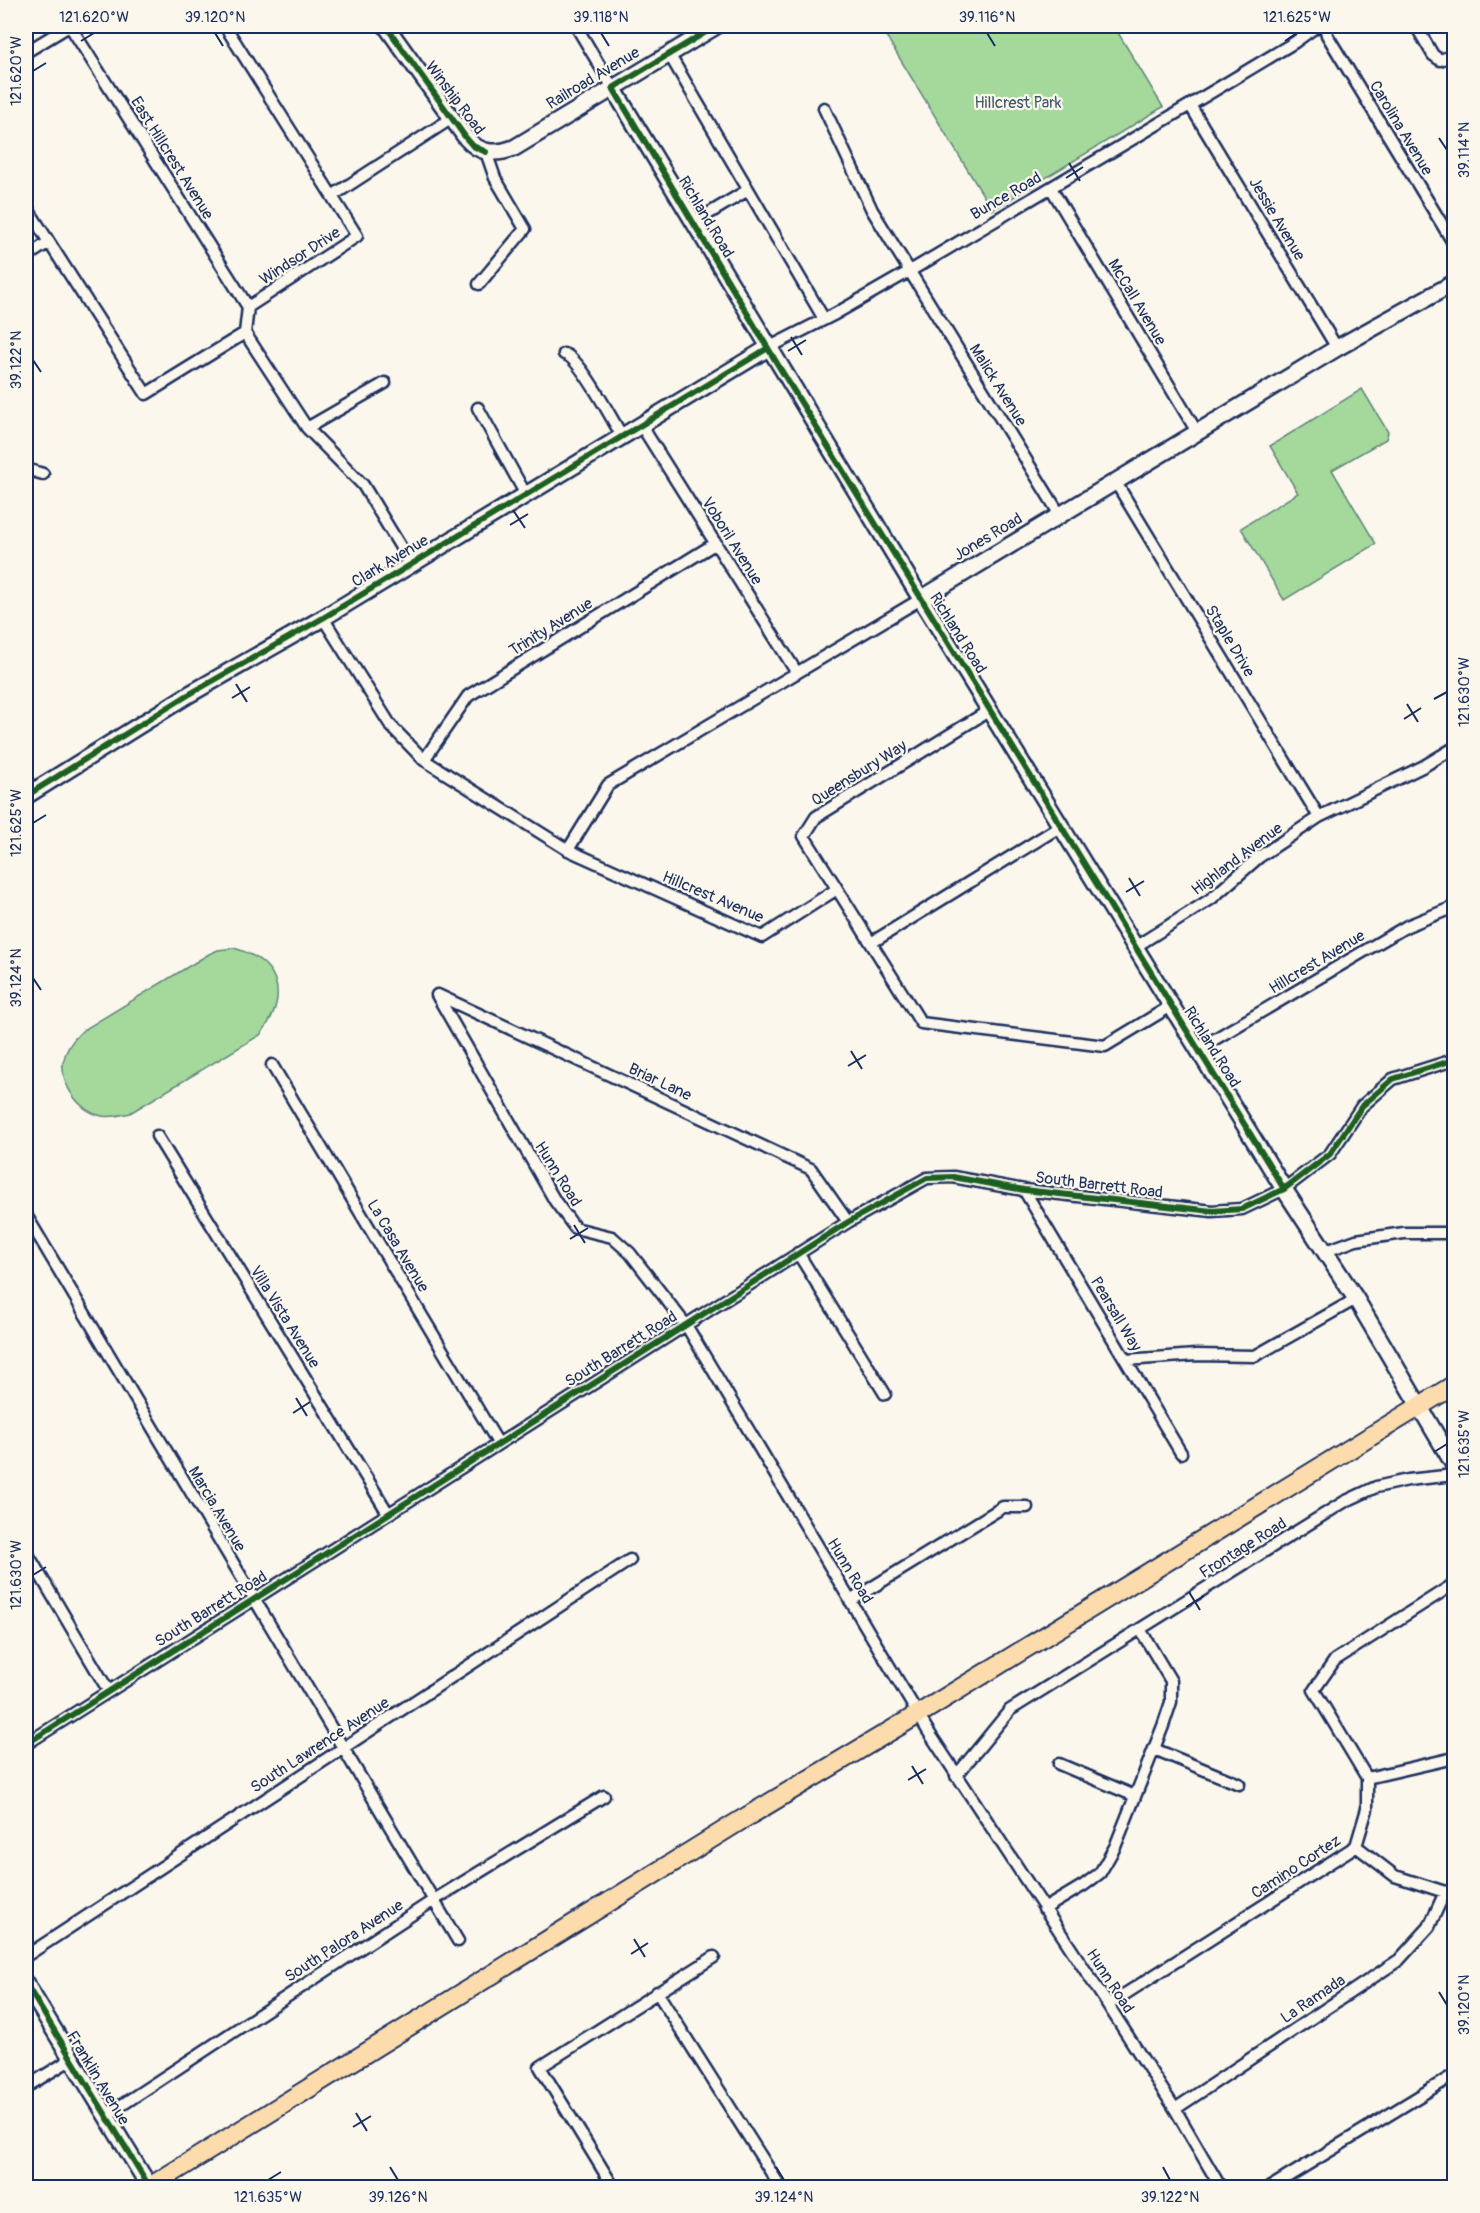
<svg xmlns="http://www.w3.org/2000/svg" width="1480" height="2213" viewBox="0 0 1480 2213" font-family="Pangolin,sans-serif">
<rect width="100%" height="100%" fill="#fbf7ec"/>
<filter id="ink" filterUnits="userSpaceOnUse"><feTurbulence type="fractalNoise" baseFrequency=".0167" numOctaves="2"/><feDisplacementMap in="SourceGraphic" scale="12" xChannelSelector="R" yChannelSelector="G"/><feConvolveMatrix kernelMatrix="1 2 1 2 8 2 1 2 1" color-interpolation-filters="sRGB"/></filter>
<g filter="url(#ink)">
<path fill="#a4d99b" stroke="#60847c" stroke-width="1.5" d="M880,26H1114L1163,107L992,210Z
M1362,389L1388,432L1386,439L1332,470L1376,544L1284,600L1241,528L1298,493L1270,446Z
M234,948C282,962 289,998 260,1035L130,1113C121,1115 112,1118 102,1116C80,1112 61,1086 63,1063C65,1051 73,1039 82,1031L209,954L218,950Z"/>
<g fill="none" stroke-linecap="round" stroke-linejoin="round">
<defs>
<path id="street" d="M70,26L248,307
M576,26L613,88
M1325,26L1327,35L1454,244
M1416,26L1433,55L1440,60L1454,55
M26,52L69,26
M669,54L824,319
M1190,105L1337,348
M824,108L872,210L1060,515
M1051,188L1197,432
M332,196L452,118
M26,206L146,394L245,333L248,307L357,236L225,26
M693,223L748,190
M26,257L49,242
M479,284L525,229L495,178L486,152
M245,333L307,428L363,485L411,564
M768,348L835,314L910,271L1190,105L1295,42L1317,26
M564,354C580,357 612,420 622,436
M478,408L526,495
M641,425L797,673
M307,428L385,383
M26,469L43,474
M1115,481L1319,817
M323,618L391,726L424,760L568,850L762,937L837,889
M990,710L816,817L804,836L921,1023L1105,1046L1171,1006
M424,760L468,696L716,543
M26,779L33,791
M568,850L608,785L921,599
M871,943L1061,826
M1135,947L1211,899L1259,857L1319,817L1424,766L1454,748
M437,995L555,1201L575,1228L612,1237L630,1253L686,1325L928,1731L1108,2005L1175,2109L1221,2188
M438,995L811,1169L848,1222
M1198,1049L1407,926L1454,907
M272,1065L498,1443
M157,1136L388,1513
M1024,1190L1181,1453
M26,1215L458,1941
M1326,1251L1356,1240L1404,1233H1454
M798,1253L885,1394
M1126,1360L1196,1355L1255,1356L1356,1299
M26,1551L108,1690
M850,1601L1003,1507H1027
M26,1744L848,1222L927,1178L953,1177L1024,1190L1212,1211L1242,1209L1284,1189L1330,1154L1362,1106L1393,1079L1447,1062
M1154,1749L1239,1784
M1059,1764L1135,1796
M956,1776L1010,1710L1344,1502L1376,1487L1408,1480L1454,1475
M1367,1778L1454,1758
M1356,1846L1395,1876L1445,1892L1454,1890
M1044,1909L1084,1885L1100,1873L1115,1847L1163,1726L1171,1702V1681L1140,1629
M26,1956L630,1560
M657,1992L781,2188
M1108,2005L1356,1846L1367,1809V1778L1314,1690L1335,1660L1454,1584
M26,2087L70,2060
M1175,2109L1399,1960L1429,1927L1445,1892
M105,2116L434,1900L604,1796
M614,2188L540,2067L714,1957
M1269,2188L1454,2075"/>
<path id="secondary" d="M386,26L466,138C480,154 495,155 514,148L716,26
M613,88L921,599L1284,1189L1356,1299L1454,1465
M921,599L1337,348L1454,283
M26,796L188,695L323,618L768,348
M26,1984L149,2186"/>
<path id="highway" d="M148,2188L738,1822L917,1715L1454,1385"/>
</defs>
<use href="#street" stroke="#1b2f5e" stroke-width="15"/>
<use href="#secondary" stroke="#1b2f5e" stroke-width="20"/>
<use href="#highway" stroke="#1b2f5e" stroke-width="22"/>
<use href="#street" stroke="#fbf7ec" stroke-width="10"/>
<use href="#secondary" stroke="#fbf7ec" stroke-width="15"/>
<use href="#highway" stroke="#fcdcac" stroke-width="18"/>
<defs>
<path id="cycleway" d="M386,26L466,138L473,146L486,152
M716,26L613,88L778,365L1284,1189
M26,796L188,695L323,618L768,348
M26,1744L848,1222L927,1178L953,1177L1024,1190L1212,1211L1242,1209L1284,1189L1330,1154L1362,1106L1393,1079L1447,1062
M26,1984L149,2186"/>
</defs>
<use href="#cycleway" stroke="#fbf7ec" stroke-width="10"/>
<use href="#cycleway" stroke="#1b5e20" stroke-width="6"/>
</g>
</g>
<path fill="none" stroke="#1b2f5e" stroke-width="2" d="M215,33L223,46M601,33L609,46M987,33L995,46M81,41L94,33M1285,41L1297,33M33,71L46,63M1439,138L1447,150M1069,163L1080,181M1066,178L1083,167M791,337L802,355M788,351L806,340M33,360L41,372M513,510L525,528M510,525L528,514M236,684L247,702M232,698L250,687M1434,699L1447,692M1407,704L1418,722M1404,719L1421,708M33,823L46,815M1129,878L1140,896M1126,892L1144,881M33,978L41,990M851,1051L862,1069M848,1066L866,1055M574,1225L585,1243M570,1239L588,1228M296,1398L307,1416M293,1413L310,1402M1434,1452L1447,1444M33,1575L46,1567M1189,1592L1200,1610M1186,1607L1204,1596M912,1766L923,1784M908,1780L926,1769M634,1939L645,1957M631,1954L648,1943M1439,1992L1447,2005M356,2113L367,2131M353,2127L371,2116M390,2167L398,2180M776,2167L784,2180M1163,2167L1170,2180M268,2180L281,2172"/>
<g text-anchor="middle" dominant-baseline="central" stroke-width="4.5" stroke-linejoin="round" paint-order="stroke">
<g font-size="16" fill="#1b2f5e" stroke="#fbf7ec">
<text transform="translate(593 78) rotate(-31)">Railroad Avenue</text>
<text transform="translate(455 98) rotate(53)">Winship Road</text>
<text transform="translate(1401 128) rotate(59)">Carolina Avenue</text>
<text transform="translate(172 158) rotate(58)">East Hillcrest Avenue</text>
<text transform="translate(1006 196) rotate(-30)">Bunce Road</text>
<text transform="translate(706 217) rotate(59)">Richland Road</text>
<text transform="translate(1277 219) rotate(59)">Jessie Avenue</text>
<text transform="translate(300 256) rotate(-33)">Windsor Drive</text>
<text transform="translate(1137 302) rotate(59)">McCall Avenue</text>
<text transform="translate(998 385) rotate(58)">Malick Avenue</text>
<text transform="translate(988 537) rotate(-31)">Jones Road</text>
<text transform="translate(732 541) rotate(58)">Voboril Avenue</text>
<text transform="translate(390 561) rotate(-31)">Clark Avenue</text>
<text transform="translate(551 627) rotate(-32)">Trinity Avenue</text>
<text transform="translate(958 633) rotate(58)">Richland Road</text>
<text transform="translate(1230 641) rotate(59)">Staple Drive</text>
<text transform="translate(859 773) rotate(-32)">Queensbury Way</text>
<text transform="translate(1237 859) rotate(-37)">Highland Avenue</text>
<text transform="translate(713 897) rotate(23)">Hillcrest Avenue</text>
<text transform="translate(1317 962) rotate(-31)">Hillcrest Avenue</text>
<text transform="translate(1212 1047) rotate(58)">Richland Road</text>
<text transform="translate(660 1082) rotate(25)">Briar Lane</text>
<text transform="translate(558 1174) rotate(58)">Hunn Road</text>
<text transform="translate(1099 1185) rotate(7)">South Barrett Road</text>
<text transform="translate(398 1246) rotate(59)">La Casa Avenue</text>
<text transform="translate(1116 1314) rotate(59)">Pearsall Way</text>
<text transform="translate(285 1317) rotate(58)">Villa Vista Avenue</text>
<text transform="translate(621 1349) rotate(-32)">South Barrett Road</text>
<text transform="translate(217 1509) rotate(59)">Marcia Avenue</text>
<text transform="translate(1243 1548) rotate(-32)">Frontage Road</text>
<text transform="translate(850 1571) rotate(59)">Hunn Road</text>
<text transform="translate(211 1609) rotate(-32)">South Barrett Road</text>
<text transform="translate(320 1745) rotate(-33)">South Lawrence Avenue</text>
<text transform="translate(1296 1867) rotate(-33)">Camino Cortez</text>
<text transform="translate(344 1941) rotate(-33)">South Palora Avenue</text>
<text transform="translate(1110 1981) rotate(57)">Hunn Road</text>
<text transform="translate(1313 1999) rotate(-34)">La Ramada</text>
<text transform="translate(98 2078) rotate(59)">Franklin Avenue</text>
</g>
<g font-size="16" fill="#3d5a6d" stroke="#fbf7ec">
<text x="1018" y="103">Hillcrest Park</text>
</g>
</g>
<rect width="1480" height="2213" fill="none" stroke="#fbf7ec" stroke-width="66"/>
<rect x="33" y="33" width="1414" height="2147" fill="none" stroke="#1b2f5e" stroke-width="2"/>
<g font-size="15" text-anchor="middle" fill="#1b2f5e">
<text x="94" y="22">121.620°W</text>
<text x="215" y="22">39.120°N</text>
<text x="601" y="22">39.118°N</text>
<text x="987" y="22">39.116°N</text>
<text x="1297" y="22">121.625°W</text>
<text transform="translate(16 71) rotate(-90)" y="5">121.620°W</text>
<text transform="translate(1464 150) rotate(-90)" y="5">39.114°N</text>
<text transform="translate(16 360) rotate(-90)" y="5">39.122°N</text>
<text transform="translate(1464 692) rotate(-90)" y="5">121.630°W</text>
<text transform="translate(16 823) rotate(-90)" y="5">121.625°W</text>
<text transform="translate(16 978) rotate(-90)" y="5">39.124°N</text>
<text transform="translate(1464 1444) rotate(-90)" y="5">121.635°W</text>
<text transform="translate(16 1575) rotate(-90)" y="5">121.630°W</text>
<text transform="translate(1464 2005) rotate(-90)" y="5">39.120°N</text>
<text x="268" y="2202">121.635°W</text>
<text x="398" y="2202">39.126°N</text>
<text x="784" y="2202">39.124°N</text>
<text x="1170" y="2202">39.122°N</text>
</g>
</svg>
